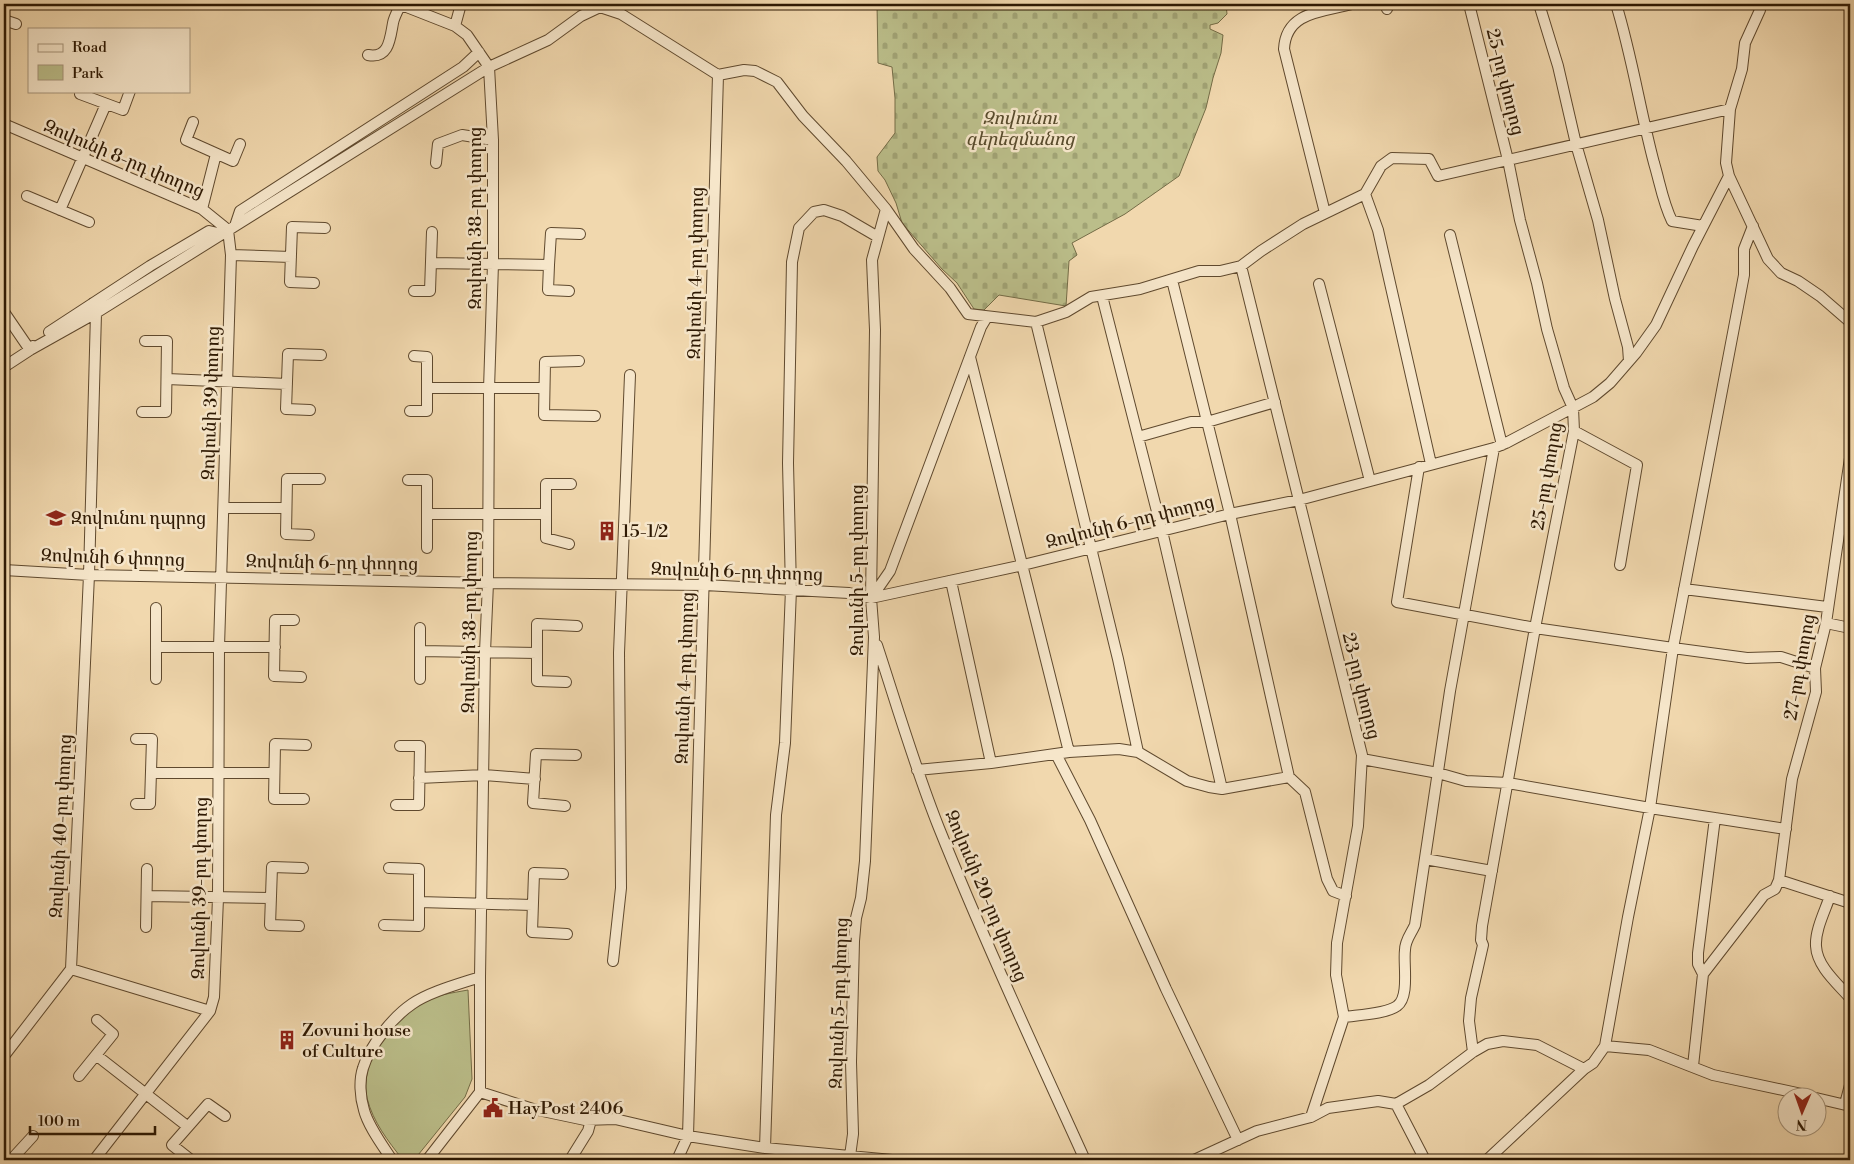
<svg xmlns="http://www.w3.org/2000/svg" width="1854" height="1164" viewBox="0 0 1854 1164" font-family="'Libre Bodoni','Noto Serif Armenian',serif">
<defs>
<pattern id="cemetery-stones" width="16" height="16" patternUnits="userSpaceOnUse" patternTransform="scale(1.25)"><rect width="16" height="16" fill="#bbbe8a"/><path d="M2 7V4a2 2 0 0 1 4 0v3zM10 15v-3a2 2 0 0 1 4 0v3z" fill="#a1a375"/></pattern>
</defs>
<rect width="100%" height="100%" fill="#f1d8ae"/>
<filter id="stains"><feTurbulence type="fractalNoise" baseFrequency=".004" numOctaves="4"/><feColorMatrix values="0 0 0 0 .2 0 0 0 0 .09 0 0 0 0 .02 0 0 0 .5 -.17"/></filter>
<radialGradient id="worn" r=".72"><stop offset=".6" stop-color="#630" stop-opacity="0"/><stop offset="1" stop-color="#630" stop-opacity=".3"/></radialGradient>
<path fill="#bbbe8a" stroke="#746c46" d="M468,990L472,1079L465,1097L414,1160H403C388,1141 373,1122 367,1098C359,1061 391,1021 421,1003C435,995 452,993 468,990Z"/>
<path fill="url(#cemetery-stones)" stroke="#746c46" d="M877,4H1226L1227,14L1218,23L1210,25V29L1223,35L1221,53L1213,78L1206,108L1179,176L1125,214L1072,243L1077,255L1069,261L1066,306L999,295L984,310L974,309L957,283L942,269L902,223L896,203L885,180L878,171L877,157L895,133V98L892,67L878,63Z"/>
<g fill="none" stroke-linecap="round" stroke-linejoin="round">
<defs>
<path id="minor" d="M399,4L455,26L467,35L489,67L493,140V263L489,389L488,583L485,652L480,977V1092L427,1160
M1469,4L1508,160L1520,220L1537,283L1547,329L1564,388L1573,408L1574,431L1535,628L1482,926L1481,940L1483,945L1471,998L1469,1021L1473,1052
M1539,4L1558,66L1576,144L1598,220L1615,299L1628,347L1629,361
M1616,4C1632,56 1640,110 1654,163C1660,183 1663,203 1672,221L1703,226
M1759,4L1760,10L1745,43L1742,69L1730,109L1726,163L1729,176L1768,259L1781,273L1798,281L1820,296L1850,322
M1387,9L1388,4
M4,20L16,24
M455,26L461,4
M368,55C389,59 390,39 393,23C394,17 398,10 401,4
M718,75L744,70L755,71L777,82L803,116L846,161L886,209L872,260L875,330L871,598L874,637L865,861L861,898L856,918L854,941L851,1062L853,1134L850,1156L848,1160
M80,94L123,110L130,91
M193,122L186,140L233,161L240,144
M4,124L202,209L228,230L231,255L219,647L218,898L214,997L210,1011L94,1160
M436,163L438,144L462,135L493,140
M27,196L89,222
M202,209L216,154
M886,209L914,249L950,288L968,314L1036,322
M60,210L106,104
M1325,213L1284,49C1286,11 1323,12 1352,4
M235,226L240,211L463,67L479,52
M1753,226L1744,249V275L1673,648L1650,808L1628,917L1605,1046L1649,1050L1713,1075L1811,1096
M1450,235L1502,445
M231,255L291,257
M431,263L549,265L548,290L569,291
M549,265L551,233L580,234
M1241,266L1362,755L1358,826L1337,943L1336,975L1344,1017L1311,1117
M1172,280L1230,514L1289,777
M314,283L290,282L292,227L325,228
M1319,284L1370,481
M414,291H430L432,232
M1102,296L1162,531L1222,789
M4,312L30,350L33,346
M49,332L150,266L209,231L222,234
M970,357L1069,752
M579,361L545,362L544,415L595,416
M4,367L30,350L96,313L489,67L548,40L581,16L600,7L621,14L718,75
M167,379L287,384
M427,388H544
M310,410L286,409L288,354L321,355
M410,411H427V357L414,356
M142,412H166L167,341H145
M1574,431L1637,465L1620,565
M1138,437L1191,422H1207L1275,402
M1431,464L1378,230L1365,194L1381,166L1392,158L1429,159L1438,176L1730,109
M1419,467L1397,602L1535,628L1673,648L1747,658L1781,657L1815,668
M408,480H427V548
M224,508H286
M427,514H546
M309,535L286,534L287,479H320
M569,544L546,538V484H571
M4,570L89,575L488,583L705,585L849,593L871,598L1023,565L1230,514L1299,500L1494,448L1506,443L1593,397L1610,383L1636,353L1656,325L1693,246L1729,176
M951,581L991,763
M1684,589L1827,607
M872,597L890,571L981,327L987,317
M156,608V679
M294,620H275L274,676L301,677
M1826,623L1850,628
M420,628V679
M877,645C897,706 915,768 939,828C984,940 1035,1050 1085,1160
M156,647H275
M420,651L537,653
M566,682L537,681V624L577,626
M1138,752L1118,659L1036,322L1066,312L1091,297L1140,289L1199,271H1220L1241,266L1261,251L1303,224L1365,194
M1056,754L1090,820L1166,989L1238,1140
M1362,759L1438,773L1466,781L1508,783L1650,808L1786,829
M917,770L991,763L1069,752L1119,749L1138,752L1187,781L1209,787L1222,789L1289,777L1305,792L1327,879L1333,891L1346,896
M151,773H274
M419,778L484,775L535,779
M304,799H274L275,744L306,745
M136,804H150L152,739H136
M396,805H419L420,746H400
M565,806L533,803L536,754L576,755
M1425,859L1492,871
M563,874L534,873L532,932L567,934
M1779,880L1850,903
M147,896L270,898
M1830,896C1825,911 1815,930 1816,946C1817,967 1838,984 1850,998
M419,902L532,905
M384,925L419,926V869L389,868
M299,926L270,925L272,867L303,868
M146,927L147,869
M613,961L621,888L619,653L630,375
M71,969L210,1011
M1703,974L1764,895L1775,889L1779,880L1792,779L1816,692L1815,668L1826,623L1850,458
M1344,1017C1358,1015 1386,1014 1397,1006C1410,997 1403,963 1405,950C1405,940 1411,934 1415,925L1450,691L1494,448
M96,1055L187,1126
M4,1056L71,969L89,575L96,313L93,303
M1693,1066L1703,974L1698,964V953L1715,818
M79,1076L113,1034L97,1020
M480,1092L533,1109L585,1120L615,1119L688,1136L765,1148L892,1160
M1816,1098L1850,1106
M1396,1104L1425,1160
M1845,1104L1850,1085
M765,1148L776,815L785,743L791,589L788,463L792,262L799,228L814,212L824,210L842,216L878,237
M11,1160L33,1136
M191,1160L172,1145L208,1104L225,1116
M392,1160C383,1146 368,1126 364,1110C360,1097 359,1080 363,1068C370,1045 393,1017 412,1004C429,992 459,984 480,977
M570,1160L588,1131L591,1120
M677,1160L688,1136L718,75
M1194,1160L1257,1131L1311,1117L1328,1108L1378,1101L1396,1104L1429,1085L1473,1052L1487,1044L1503,1041L1537,1045L1584,1069L1593,1063L1605,1046
M1487,1160L1584,1069"/>
</defs>
<use href="#minor" stroke="#5f492e" stroke-width="12"/>
<use href="#minor" stroke="#f6e6ca" stroke-width="10"/>
</g>
<defs>
<symbol id="school-bare" viewBox="-9 -9 18 18"><path d="M0-5L7-2L0 1L-7-2ZM-4 1L0 2.5L4 1V4Q0 6-4 4Z" fill="#8f2418" stroke="#f6e6ca" stroke-width="2.5" paint-order="stroke"/></symbol>
<symbol id="building-bare" viewBox="-9 -9 18 18"><path d="M-4-6H4V6H1V3H-1V6H-4ZM-2.5-4.3h1.7v1.8h-1.7ZM.8-4.3h1.7v1.8H.8ZM-2.5-1h1.7V.8h-1.7ZM.8-1h1.7V.8H.8Z" fill="#8f2418" stroke="#f6e6ca" stroke-width="2.5" paint-order="stroke"/></symbol>
<symbol id="civic-bare" viewBox="-9 -9 18 18"><path d="M-.6-6.5H3V-4.5H.6V-3L4-1V1h2V6H-6V1h2V-1L-.6-3ZM-1.2 2.5V6h2.4V2.5Z" fill="#8f2418" stroke="#f6e6ca" stroke-width="2.5" paint-order="stroke"/></symbol>
</defs>
<g fill-rule="evenodd">
<use href="#school-bare" x="42" y="504" width="28" height="28"/>
<use href="#building-bare" x="593" y="517" width="28" height="28"/>
<use href="#building-bare" x="273" y="1026" width="28" height="28"/>
<use href="#civic-bare" x="479" y="1094" width="28" height="28"/>
</g>
<g text-anchor="middle" dominant-baseline="central" stroke-width="5" stroke-linejoin="round" paint-order="stroke">
<g font-size="18" fill="#2e1903" stroke="#f6e6ca">
<text transform="translate(1505 82) rotate(76)">25-րդ փողոց</text>
<text transform="translate(124 159) rotate(23)">Զովունի 8-րդ փողոց</text>
<text transform="translate(475 218) rotate(-90)">Զովունի 38-րդ փողոց</text>
<text transform="translate(696 273) rotate(-89)">Զովունի 4-րդ փողոց</text>
<text transform="translate(211 403) rotate(-88)">Զովունի 39 փողոց</text>
<text transform="translate(1547 476) rotate(-80)">25-րդ փողոց</text>
<text transform="translate(1130 522) rotate(-14)">Զովունի 6-րդ փողոց</text>
<text transform="translate(113 558) rotate(2)">Զովունի 6 փողոց</text>
<text transform="translate(332 563) rotate(1)">Զովունի 6-րդ փողոց</text>
<text transform="translate(857 570) rotate(-90)">Զովունի 5-րդ փողոց</text>
<text transform="translate(737 572) rotate(2)">Զովունի 6-րդ փողոց</text>
<text transform="translate(470 622) rotate(-89)">Զովունի 38-րդ փողոց</text>
<text transform="translate(1800 667) rotate(-80)">27-րդ փողոց</text>
<text transform="translate(685 678) rotate(-88)">Զովունի 4-րդ փողոց</text>
<text transform="translate(1361 686) rotate(76)">23-րդ փողոց</text>
<text transform="translate(61 826) rotate(-87)">Զովունի 40-րդ փողոց</text>
<text transform="translate(200 888) rotate(-89)">Զովունի 39-րդ փողոց</text>
<text transform="translate(986 896) rotate(67)">Զովունի 20-րդ փողոց</text>
<text transform="translate(839 1003) rotate(-88)">Զովունի 5-րդ փողոց</text>
</g>
<g font-size="18" font-style="italic" fill="#584b2c" stroke="#f6e6ca">
<text x="1020" y="118">Զովունու<tspan x="1020" dy="21">գերեզմանոց</tspan></text>
</g>
<g font-size="18" fill="#2e1903" stroke="#f6e6ca" text-anchor="start">
<text x="71" y="518">Զովունու դպրոց</text>
<text x="622" y="531">15-1/2</text>
<text x="302" y="1030">Zovuni house<tspan x="302" dy="21">of Culture</tspan></text>
<text x="508" y="1108">HayPost 2406</text>
</g>
</g>
<rect width="1854" height="1164" fill="none" stroke="#f1d8ae" stroke-width="20"/>
<rect x="5" y="5" width="1844" height="1154" fill="none" stroke="#2e1903" stroke-width="2.5"/>
<rect x="10" y="10" width="1834" height="1144" fill="none" stroke="#2e1903"/>
<rect x="28" y="28" width="162" height="65" fill="#f6e6ca" stroke="#a6947a"/>
<rect x="38" y="44" width="25" height="8" fill="#f6e6ca" stroke="#a6947a"/>
<text x="72" y="52" font-size="15" fill="#2e1903">Road</text>
<rect x="38" y="65" width="25" height="15" fill="#bbbe8a" stroke="#a6947a"/>
<text x="72" y="78" font-size="15" fill="#2e1903">Park</text>
<g transform="translate(1802 1112) rotate(182)"><circle r="24" fill="#f6e6ca" stroke="#a6947a"/>
<path d="M0-4L9 19L0 12L-9 19Z" fill="#8f2418"/>
<text y="-8" font-size="14" font-weight="bold" text-anchor="middle" fill="#2e1903">N</text>
</g>
<path d="M30 1126v8h125v-8" fill="none" stroke="#2e1903" stroke-width="2.5"/>
<text x="38" y="1126" font-size="15" fill="#2e1903" stroke="#f6e6ca" stroke-width="4" paint-order="stroke">100 m</text>
<rect width="100%" height="100%" filter="url(#stains)"/>
<rect width="100%" height="100%" fill="url(#worn)"/>
</svg>
